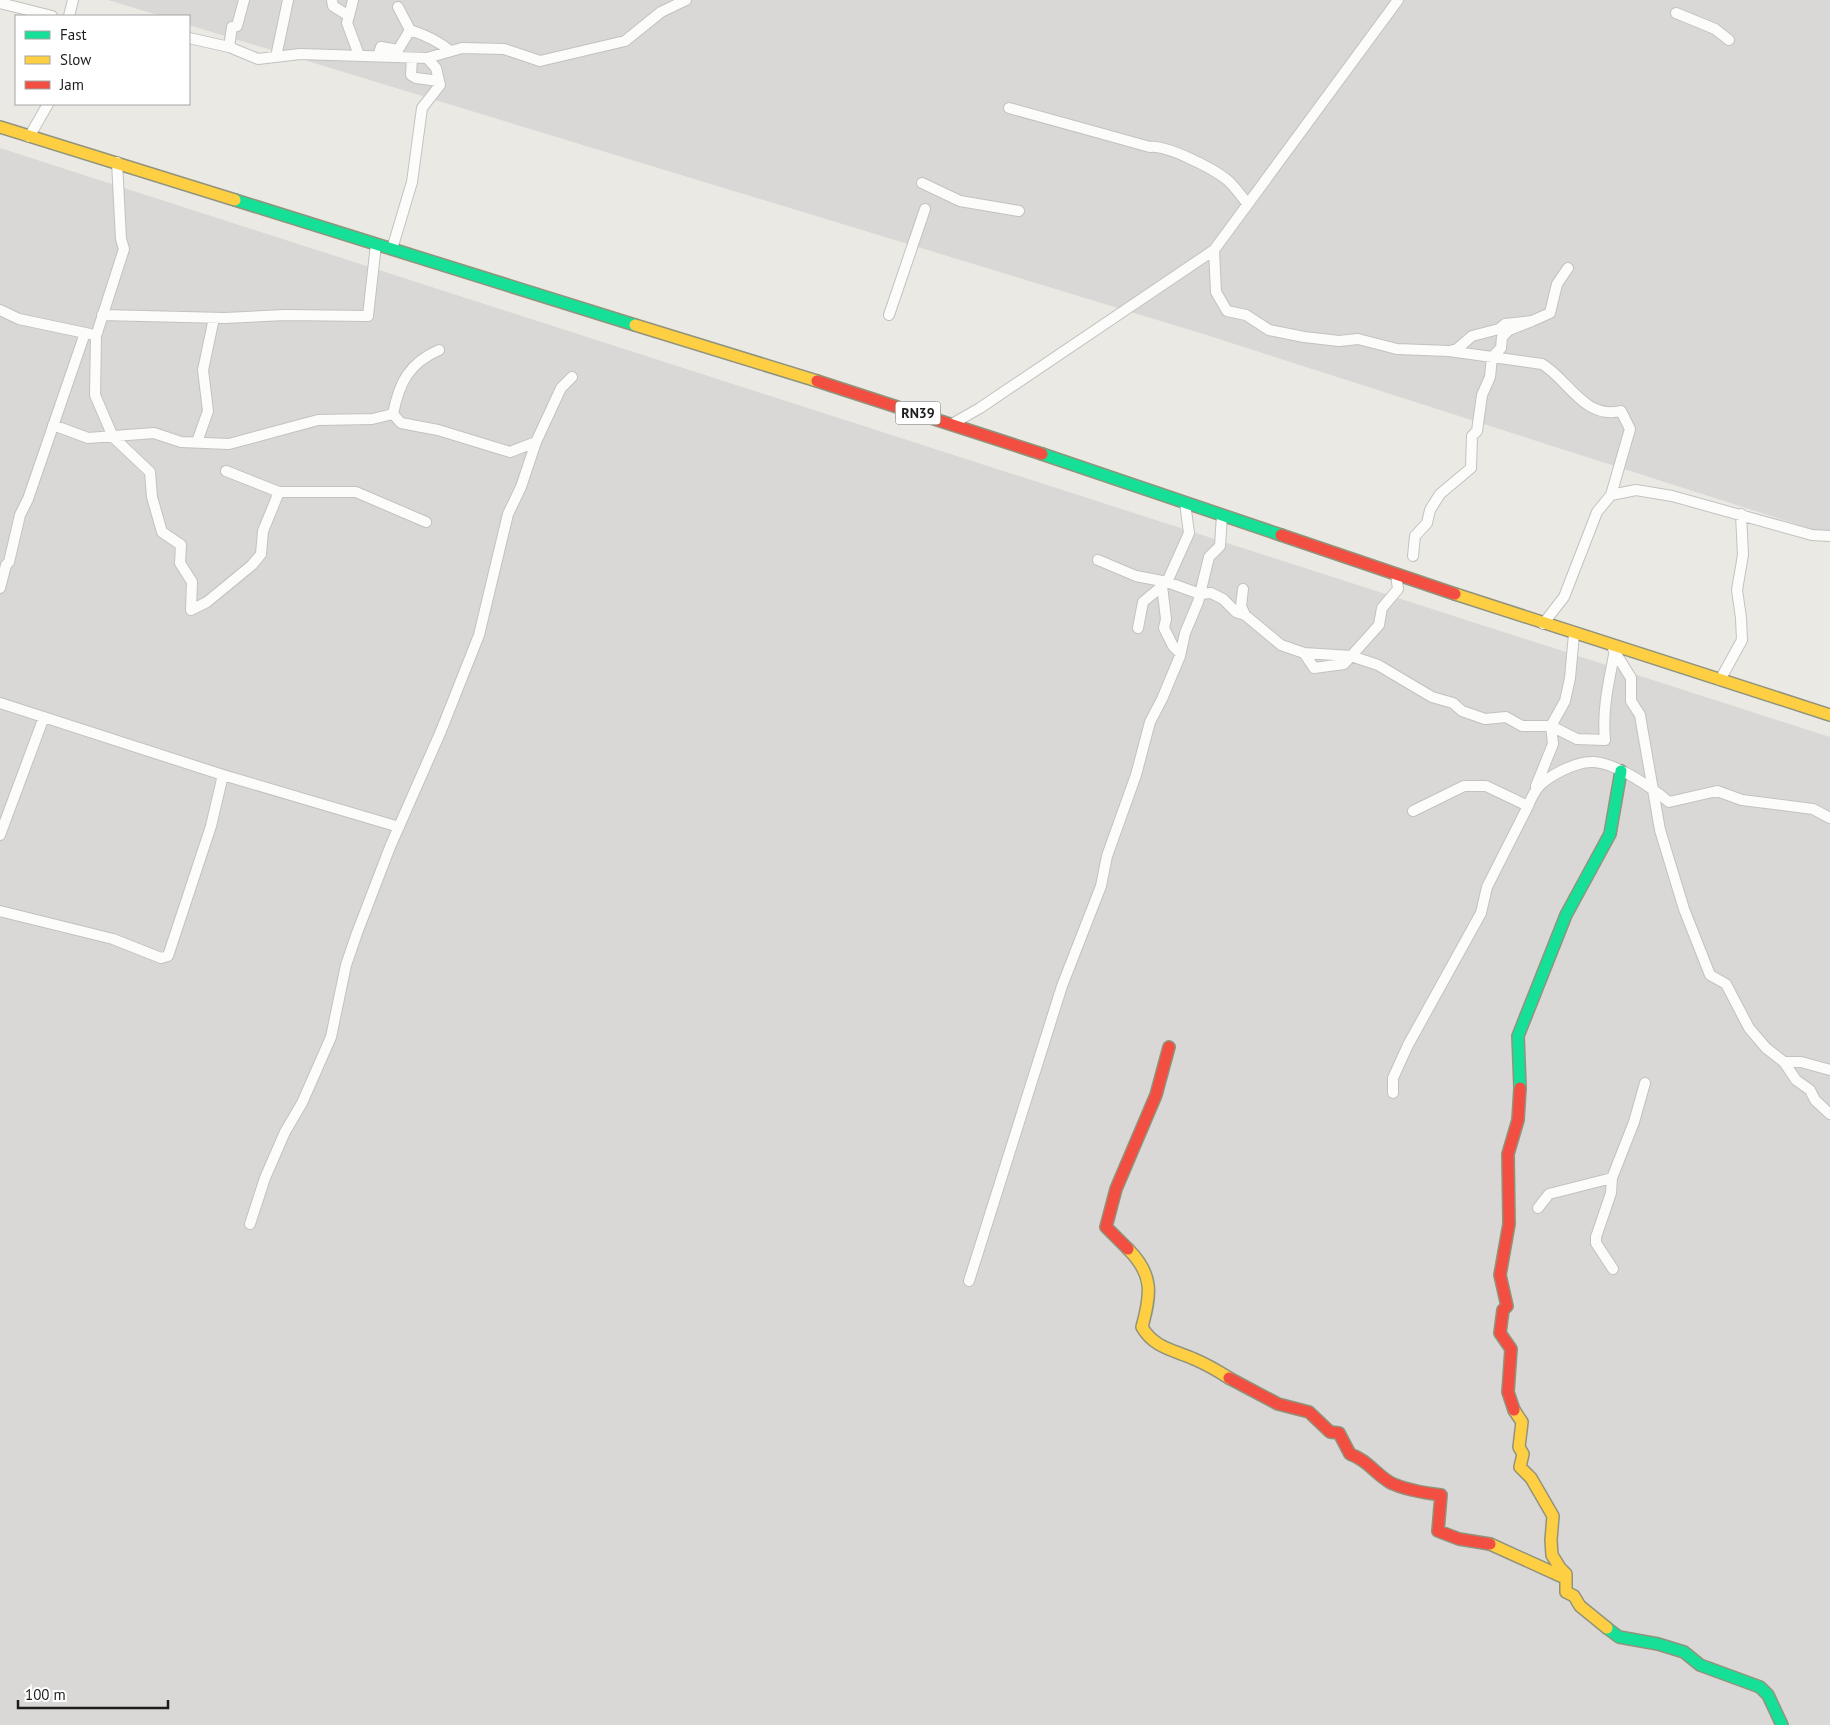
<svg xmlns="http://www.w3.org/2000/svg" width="1830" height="1725" viewBox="0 0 1830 1725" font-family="'PT Sans',sans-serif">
<rect width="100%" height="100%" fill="#ebe9e4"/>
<path fill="#dad8d6" d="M108,0H1830V535L1200,333L189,25V16H161Z
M0,148L1830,737V1725H0Z"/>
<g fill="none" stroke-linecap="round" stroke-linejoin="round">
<defs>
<path id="street" d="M332,0L333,6L349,16L347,23L359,55
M0,3L52,16
M398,7L410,30C425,35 439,41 450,51
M1676,13L1715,29L1729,40
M69,16L73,0
M349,16L353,0
M189,38L229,47L258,59L300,54L427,58L462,48L504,49L540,61L625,41L661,12L686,0
M229,47L232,27L237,26L244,0
M378,56L381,47L398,50L410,30
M276,57L288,0
M412,58L411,75L416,78L439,81
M1009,108L1150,147C1167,145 1212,168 1226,179C1234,185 1241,196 1247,203
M29,137L48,104
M117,162L121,239L124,249L96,336L95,395L113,437L150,472L152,497L162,532L181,545L180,563L192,582L191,610L207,602L252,565L261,554L263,531L279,492
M922,183L960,201L1019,211
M392,249L412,182L422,108L440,85L436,68L427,58
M1214,250L1216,292L1227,311L1246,315L1269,330L1304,337L1339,341L1358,339L1397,349L1449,351L1542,364C1568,379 1584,420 1621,411L1630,429L1611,495L1597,512L1564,597L1543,624
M0,310L19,319L90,334
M102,315L225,318L285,315L368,316L376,244
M889,315L925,209
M1450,351L1457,349L1472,336L1499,329L1505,324L1532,321L1550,313L1557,284L1568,268
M393,414C399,383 409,363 439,350
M952,424L980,408L1214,250L1398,0
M53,425L88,438L154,433L181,442L229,444L318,420L372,419L393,414L401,423L438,430L510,452L536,442L561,388L572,377
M197,442L208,411L203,370L214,318
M226,471L279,492H356L426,522
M1611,495L1636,490L1672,496L1812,535L1830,536
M1413,556L1415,536L1427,523L1430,510L1440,494L1471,468L1472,436L1477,431L1482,395L1490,377L1492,357L1501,348L1502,337L1509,330L1532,321
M1098,560L1136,576L1167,582L1200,594L1211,593L1223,599L1236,612L1245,615L1281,645L1304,653L1351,656L1378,665L1432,697L1453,703L1462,711L1485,719L1506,717L1522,726H1551L1577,739L1605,740C1602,708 1609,681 1615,650
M1162,586L1166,619L1164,628L1173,646L1180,653
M0,588L6,565L9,562L20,515L28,499L85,333
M1243,589L1241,606L1245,615
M1138,628L1143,602L1167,582L1189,533L1185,503
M1613,649L1631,678V701L1640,715L1642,727L1660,830L1684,909L1710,975L1726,984L1749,1028L1766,1048L1784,1062L1796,1080L1810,1090L1815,1100L1830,1114
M1304,653L1314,668L1344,664L1379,625L1382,608L1398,589L1396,574
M1720,680L1742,640L1741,618L1737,590L1743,555L1741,514
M0,703L223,775
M1536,786L1553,744L1551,726L1565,701L1570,678L1574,634
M1413,811L1464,786H1486L1528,806C1536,786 1542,781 1561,771C1571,766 1583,761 1594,762C1618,764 1651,787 1669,802L1717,791L1742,800L1813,809L1830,818
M0,835L44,717
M0,911L113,939L161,958L168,956L211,826L223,775L399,827
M1784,1062H1801L1830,1070
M1393,1093V1078L1408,1045L1481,913L1487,887L1528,806
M1538,1208L1549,1194L1612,1178
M250,1224L265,1178L285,1132L302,1103L331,1037L346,965L357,933L390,847L441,731L479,635L508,514L521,487L536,442
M1613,1269L1596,1243V1237L1611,1193L1612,1178L1634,1122L1645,1083
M969,1281L1062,986L1101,886L1107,856L1136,775L1150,722L1162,699L1180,656L1185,633L1198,602L1209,557L1220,546L1222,515"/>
<path id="fast" d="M235,200L635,325
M1042,454L1281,535
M1520,1088L1518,1036L1566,915L1610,834L1621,771
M1607,1628L1619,1637L1658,1644L1684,1652L1700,1665L1760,1687L1768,1695L1782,1725"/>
<path id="slow" d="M0,127L235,200
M635,325L817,381
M1455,594L1830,715
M1128,1249C1154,1275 1151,1294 1142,1327C1154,1348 1174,1350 1194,1359C1206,1364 1218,1371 1229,1378
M1514,1410L1522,1422L1519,1447L1523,1454L1520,1467L1531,1478L1553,1516L1551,1540L1552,1555L1560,1568L1566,1574V1592L1574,1596L1580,1606L1607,1628
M1490,1544L1565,1578"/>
<path id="jam" d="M817,381L1042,454
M1281,535L1455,594
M1128,1249L1106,1227L1116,1189L1156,1095L1169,1047
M1229,1378L1278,1404L1309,1412L1330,1432L1339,1433L1350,1454C1369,1461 1374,1473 1391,1483C1406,1490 1425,1493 1441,1495L1438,1531L1459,1539L1490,1544
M1514,1410L1508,1392L1511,1349L1500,1333L1503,1310L1507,1306L1500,1275L1509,1224L1508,1154L1518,1120L1520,1088"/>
</defs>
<use href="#street" stroke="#c3c2c0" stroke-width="12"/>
<use href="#fast" stroke="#91947c" stroke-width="14"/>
<use href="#slow" stroke="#91947c" stroke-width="14"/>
<use href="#jam" stroke="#91947c" stroke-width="14"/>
<use href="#street" stroke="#fcfcfb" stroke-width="10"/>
<use href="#fast" stroke="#16e098" stroke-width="11"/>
<use href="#slow" stroke="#ffcf43" stroke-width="11"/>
<use href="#jam" stroke="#f24e42" stroke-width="11"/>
</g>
<g text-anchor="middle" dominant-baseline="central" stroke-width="4" stroke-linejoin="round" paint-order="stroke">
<rect fill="#fff" stroke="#606060" stroke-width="1" x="895.5" y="401.5" width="45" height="23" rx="4"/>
<g font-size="14" font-weight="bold" fill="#1c1c1c">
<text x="918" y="413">RN39</text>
</g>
</g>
<rect x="15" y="15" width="175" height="90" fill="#ffffff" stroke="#a4a4a4"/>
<rect x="25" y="31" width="25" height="8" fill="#16e098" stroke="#a4a4a4"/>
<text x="60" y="40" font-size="15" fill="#1c1c1c">Fast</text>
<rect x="25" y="56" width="25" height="8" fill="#ffcf43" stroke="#a4a4a4"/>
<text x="60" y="65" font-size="15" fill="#1c1c1c">Slow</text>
<rect x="25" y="81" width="25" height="8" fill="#f24e42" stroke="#a4a4a4"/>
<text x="60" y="90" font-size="15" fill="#1c1c1c">Jam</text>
<path d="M18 1700v8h150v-8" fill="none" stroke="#1c1c1c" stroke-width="2.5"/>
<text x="25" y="1700" font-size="15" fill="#1c1c1c" stroke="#ffffff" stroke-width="4" paint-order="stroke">100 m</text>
</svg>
